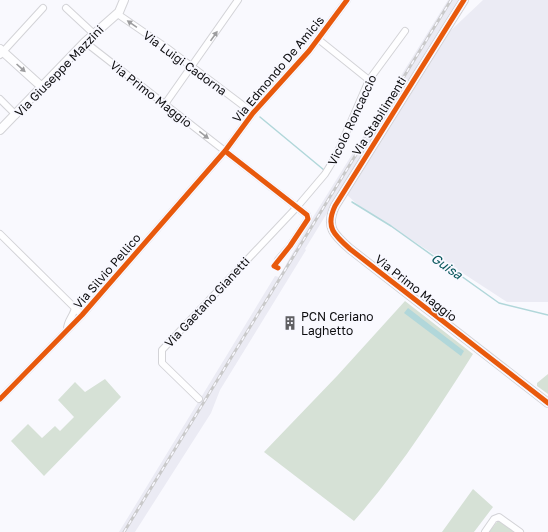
<svg xmlns="http://www.w3.org/2000/svg" width="548" height="532" viewBox="0 0 548 532" font-family="'Golos Text',sans-serif">
<rect width="100%" height="100%" fill="#f9f9fe"/>
<path fill="#ebebf4" d="M448,0H458L305,249L306,250L220,390L211,413L135,532H119L275,276L279,277L310,222Z
M483,0H548V302H507L358,205L346,194L446,35Z"/>
<path fill="#d6e1d6" d="M405,301L473,354C436,412 399,470 354,521L264,452L337,376Z
M548,374V394L537,386V383Z
M105,379L121,397L44,476L11,441L28,424L42,438L55,426L60,431L74,417L58,400L75,382L85,392Z
M473,489L493,507L474,532H442Z
M500,521L515,532H489L497,522Z"/>
<path fill="#b1d7da" d="M408,308L464,351L461,356L404,313Z"/>
<g fill="none" stroke-linecap="round" stroke-linejoin="round">
<path stroke="#b1d7da" stroke-width="1.5" d="M260,117L324,170
M352,202L391,226L499,303L548,315"/>
<defs>
<path id="minor" d="M66,8L94,34
M119,12V15L167,48L253,113
M318,39L369,80
M85,42L307,215L308,219L290,246L278,260
M0,55L43,8
M0,99L16,115
M165,104L238,0
M0,234L82,315
M67,329C67,320 74,316 75,307
M0,399L82,315L225,151L253,113L309,51L347,0
M199,399L162,363V350L297,207L325,174L336,156L369,80L405,31
M485,532L494,519L499,517L520,532"/>
<path id="tertiary" d="M464,0L335,206C325,227 334,235 350,249L548,403
M0,49L42,87
M0,130L85,42L119,12L124,0"/>
</defs>
<use href="#minor" stroke="#d3d3d7" stroke-width="8"/>
<use href="#tertiary" stroke="#d3d3d7" stroke-width="10"/>
<use href="#minor" stroke="#fefeff" stroke-width="6"/>
<use href="#tertiary" stroke="#fefeff" stroke-width="8"/>
<defs>
<path id="rail" d="M124,532L451,0"/>
</defs>
<use href="#rail" stroke="#c9c9ca" stroke-width="3"/>
<use href="#rail" stroke="#f8f8ff" stroke-width="1.5" stroke-dasharray="4.5" stroke-linecap="butt"/>
<defs>
<path id="cycleway" d="M464,0L335,206C325,227 334,235 350,249L548,403
M225,151L307,215L308,219L290,246L274,266L278,268
M0,399L82,315L225,151L253,113L309,51L347,0"/>
</defs>
<use href="#cycleway" stroke="#f8f8ff" stroke-width="8"/>
<use href="#cycleway" stroke="#e8590c" stroke-width="5"/>
</g>
<defs><path id="oneway-solid" d="M-6-.8H1V-3.2L6.5 0L1 3.2V.8H-6Z"/></defs>
<g fill="#9d9d9f">
<use href="#oneway-solid" transform="translate(132 24) rotate(-145)"/>
<use href="#oneway-solid" transform="translate(214 36) rotate(-55)"/>
<use href="#oneway-solid" transform="translate(21 68) rotate(42)"/>
<use href="#oneway-solid" transform="translate(204 135) rotate(38)"/>
</g>
<defs>
<symbol id="building-bare" viewBox="-9 -9 18 18"><path d="M-4-6H4V6H1V3H-1V6H-4ZM-2.5-4.3h1.7v1.8h-1.7ZM.8-4.3h1.7v1.8H.8ZM-2.5-1h1.7V.8h-1.7ZM.8-1h1.7V.8H.8Z" fill="#5f5f62" stroke="#f8f8ff" stroke-width="2.5" paint-order="stroke"/></symbol>
</defs>
<g fill-rule="evenodd">
<use href="#building-bare" x="280" y="313" width="20" height="20"/>
</g>
<g text-anchor="middle" dominant-baseline="central" stroke-width="3.5" stroke-linejoin="round" paint-order="stroke">
<g font-size="12" fill="#0c0c0e" stroke="#f8f8ff">
<text transform="translate(185 63) rotate(36)">Via Luigi Cadorna</text>
<text transform="translate(278 69) rotate(-50)">Via Edmondo De Amicis</text>
<text transform="translate(59 71) rotate(-46)">Via Giuseppe Mazzini</text>
<text transform="translate(151 94) rotate(38)">Via Primo Maggio</text>
<text transform="translate(379 116) rotate(-58)">Via Stabilimenti</text>
<text transform="translate(352 120) rotate(-65)">Vicolo Roncaccio</text>
<text transform="translate(107 271) rotate(-49)">Via Silvio Pellico</text>
<text transform="translate(416 288) rotate(38)">Via Primo Maggio</text>
<text transform="translate(207 302) rotate(-47)">Via Gaetano Gianetti</text>
</g>
<g font-size="12" fill="#0c0c0e" stroke="#f8f8ff" text-anchor="start">
<text x="301" y="316">PCN Ceriano<tspan x="301" dy="14">Laghetto</tspan></text>
</g>
<g font-size="13" font-style="italic" fill="#07565b" stroke="#f8f8ff">
<text transform="translate(447 266) rotate(35)">Guisa</text>
</g>
</g>
</svg>
